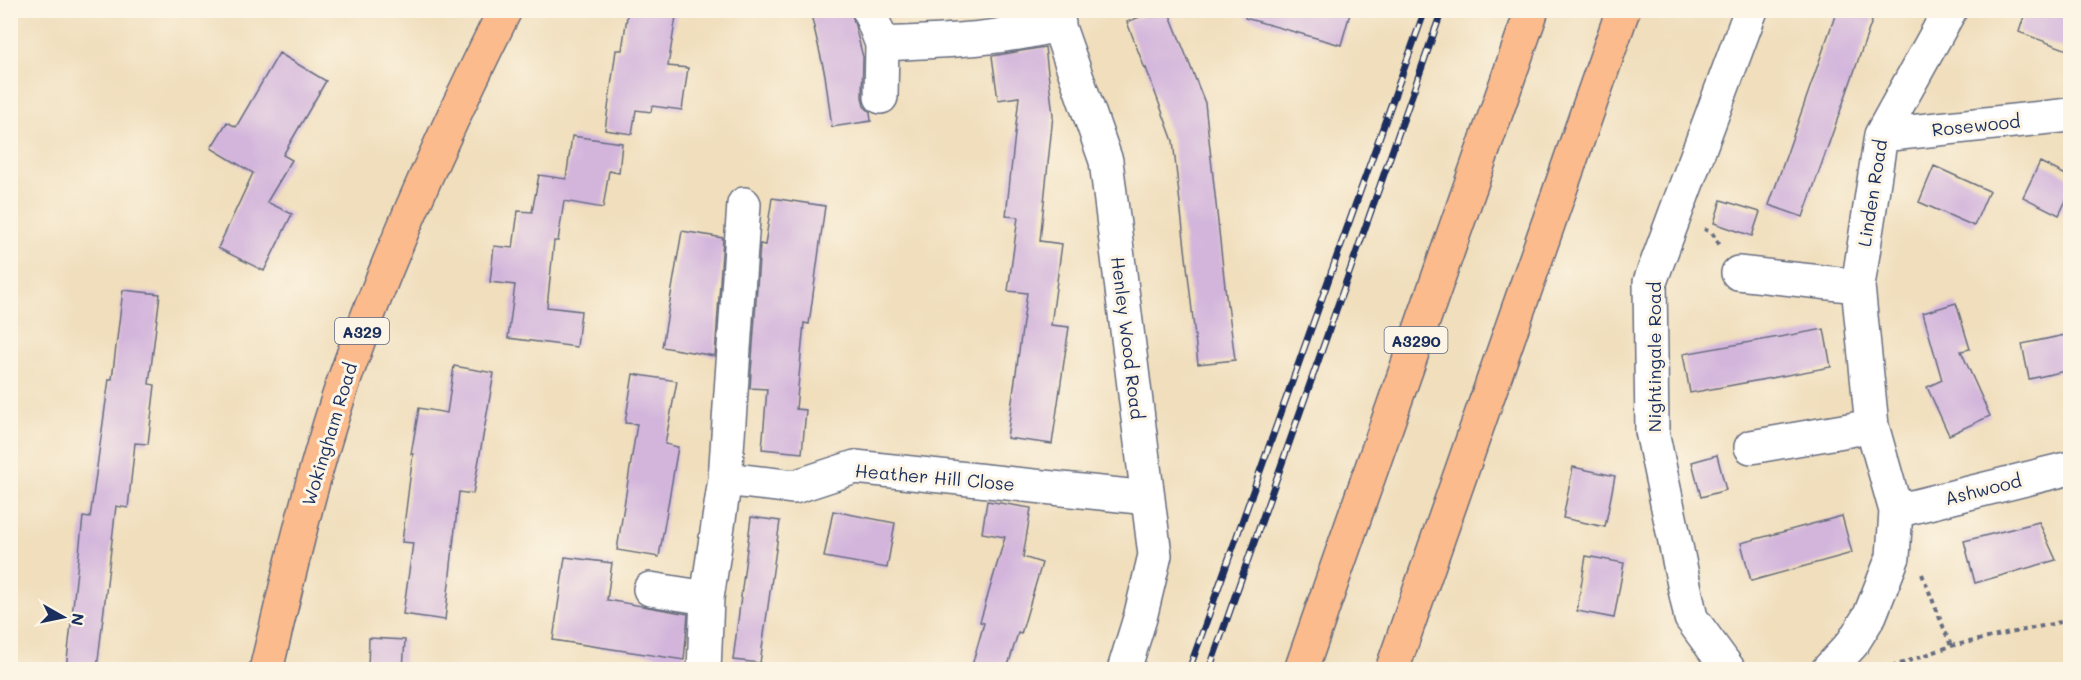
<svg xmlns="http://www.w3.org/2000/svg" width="2081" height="680" viewBox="0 0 2081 680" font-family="Mali,sans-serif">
<rect width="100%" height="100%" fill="#fcf5e5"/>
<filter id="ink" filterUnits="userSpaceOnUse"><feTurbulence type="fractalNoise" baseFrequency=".0167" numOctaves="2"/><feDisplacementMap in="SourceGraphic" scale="12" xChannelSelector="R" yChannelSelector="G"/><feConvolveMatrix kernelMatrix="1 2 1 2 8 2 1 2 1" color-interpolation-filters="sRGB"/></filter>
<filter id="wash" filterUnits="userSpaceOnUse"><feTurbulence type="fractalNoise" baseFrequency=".008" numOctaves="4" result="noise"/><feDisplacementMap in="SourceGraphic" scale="24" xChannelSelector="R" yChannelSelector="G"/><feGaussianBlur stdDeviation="1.35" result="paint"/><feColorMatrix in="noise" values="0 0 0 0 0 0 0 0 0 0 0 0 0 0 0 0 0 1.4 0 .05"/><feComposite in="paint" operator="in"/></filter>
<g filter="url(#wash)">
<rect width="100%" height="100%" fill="#f0debc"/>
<g id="blocks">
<path fill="#d3b5dc" d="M628,10H677L668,66L688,68L682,110L652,106L651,112L636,110L632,134L605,130L616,50H622Z
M810,10H851L863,57L862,97L864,106L870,112L871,121L832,127L825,75Z
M986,10H1034V11L987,18Z
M1157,10H1168L1205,103L1227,305H1228L1235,360L1198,364L1173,141L1146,68L1145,69L1127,22Z
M1246,10H1351L1341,45L1245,18Z
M1837,10H1852L1873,18L1803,217L1769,205Z
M2026,10H2070V51L2019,32Z
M1045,47L1053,115L1040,241L1062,244L1051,325L1069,327L1052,444L1007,438L1027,293L1008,291L1018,217L1006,216L1019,97L998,100L992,56Z
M279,53L326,81L283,155L292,160L267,202L292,214L264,271L218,248L253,173L211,148L227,122L236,127Z
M572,136L622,143L619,173L609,171L603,208L564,201L558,241H554L547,307L581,311L577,347L508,338L515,285L490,282L494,246L513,248L518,211L532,212L539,175L566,179Z
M2040,162L2070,177V192L2059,215L2023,197Z
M1934,166L1989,191L1974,226L1919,202Z
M772,198L825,206L809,324L804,323L796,409L806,410L802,453L762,449L767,389L750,388L760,244L765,245Z
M1721,200L1760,212L1752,236L1714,223Z
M682,231L723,238L715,356L662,347Z
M123,290L160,294L149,384L155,385L148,444L135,443L128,508L116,506L97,669H66L83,517L90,518L109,379H112Z
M1956,303L1970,349L1961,351L1990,416L1949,435L1927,387L1942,380L1923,313Z
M1824,329L1831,367L1690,393L1683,354Z
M2070,334V370L2029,379L2022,344Z
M454,366L494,373L473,494L459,492L445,620L403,614L413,543L402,542L413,454H411L419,408L447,413Z
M633,374L677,381L665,444L678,447L659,557L617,550L637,424L625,423Z
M1717,455L1726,490L1701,497L1692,462Z
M1573,467L1615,476L1605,527L1563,518Z
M987,501L1031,508L1023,557L1042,563L1021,634L1018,633L1007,669H971L984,623L980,622L1005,537L982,533Z
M833,511L895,523L887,568L824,557Z
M1842,516L1852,553L1751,581L1741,543Z
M751,517L780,521L760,663L733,660Z
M2039,522L2056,560L1975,583L1964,541Z
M1586,556L1624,563L1614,618L1577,611Z
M565,557L612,563L607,600L688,614L684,660L553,640Z
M369,638L405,640L403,669H368Z"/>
</g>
</g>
<g filter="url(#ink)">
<use href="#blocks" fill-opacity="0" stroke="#666c7f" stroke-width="1.5"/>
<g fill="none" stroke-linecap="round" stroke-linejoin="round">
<defs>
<path id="minor" d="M869,10L882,44
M1053,10L1106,161L1155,555L1140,618L1124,670
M881,97L882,44C941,41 1002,40 1059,24
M1881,135L2070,115
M1738,273L1858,286
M1751,447L1872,426
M725,479L744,204
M1896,511L2070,468
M650,589L707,598
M704,670L707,598L725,479L794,487L855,467L1148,498
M1729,670L1691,618L1652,431L1650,282L1751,10
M1828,670L1852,644L1870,615L1893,557L1896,511L1872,426L1858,286L1881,135L1950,10"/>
<path id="major" d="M266,670C290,570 313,469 347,372C391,248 446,128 505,10
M1301,670L1532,10
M1392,670L1623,10"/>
</defs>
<use href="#minor" stroke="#666c7f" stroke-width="36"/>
<use href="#major" stroke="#666c7f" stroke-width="36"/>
<path stroke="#666c7f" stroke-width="4" stroke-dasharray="4.5 4.5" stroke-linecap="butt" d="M1704,229L1712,233L1721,247
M1922,574L1951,646
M1883,670L1951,646L2070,620"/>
<use href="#minor" stroke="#fff" stroke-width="33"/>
<use href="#major" stroke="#fbbb8c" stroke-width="33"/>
<defs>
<path id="rail" d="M1189,670L1425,10
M1209,670L1442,10"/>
</defs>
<use href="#rail" stroke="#1b2f5e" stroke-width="7"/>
<use href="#rail" stroke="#fcf5e5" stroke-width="4.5" stroke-dasharray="14" stroke-linecap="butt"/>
</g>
</g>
<g text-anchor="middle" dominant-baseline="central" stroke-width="6" stroke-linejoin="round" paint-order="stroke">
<g fill="#fcf5e5" stroke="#5e6a86" stroke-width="1.5">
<rect x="335" y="318" width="54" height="26" rx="4.5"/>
<rect x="1384.5" y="327" width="63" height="26" rx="4.5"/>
</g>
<g font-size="16" font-weight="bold" fill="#1b2f5e">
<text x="362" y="331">A329</text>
<text x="1416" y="340">A3290</text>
</g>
<g font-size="18" fill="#1b2f5e" stroke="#fcf5e5">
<text transform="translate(1976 125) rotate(-6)">Rosewood</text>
<text transform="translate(1872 193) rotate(-81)">Linden Road</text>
<text transform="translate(1128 338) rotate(83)">Henley Wood Road</text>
<text transform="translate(1654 357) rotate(-90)">Nightingale Road</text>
<text transform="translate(329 434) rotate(-73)">Wokingham Road</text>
<text transform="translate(935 477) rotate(5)">Heather Hill Close</text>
<text transform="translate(1983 489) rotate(-14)">Ashwood</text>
</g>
</g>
<rect width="2081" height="680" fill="none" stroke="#fcf5e5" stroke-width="36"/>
<g transform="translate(63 617) rotate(99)" stroke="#fcf5e5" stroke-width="4.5" paint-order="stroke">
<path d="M0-4.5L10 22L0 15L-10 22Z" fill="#1b2f5e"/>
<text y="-9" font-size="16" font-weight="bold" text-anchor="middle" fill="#1b2f5e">N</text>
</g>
</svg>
